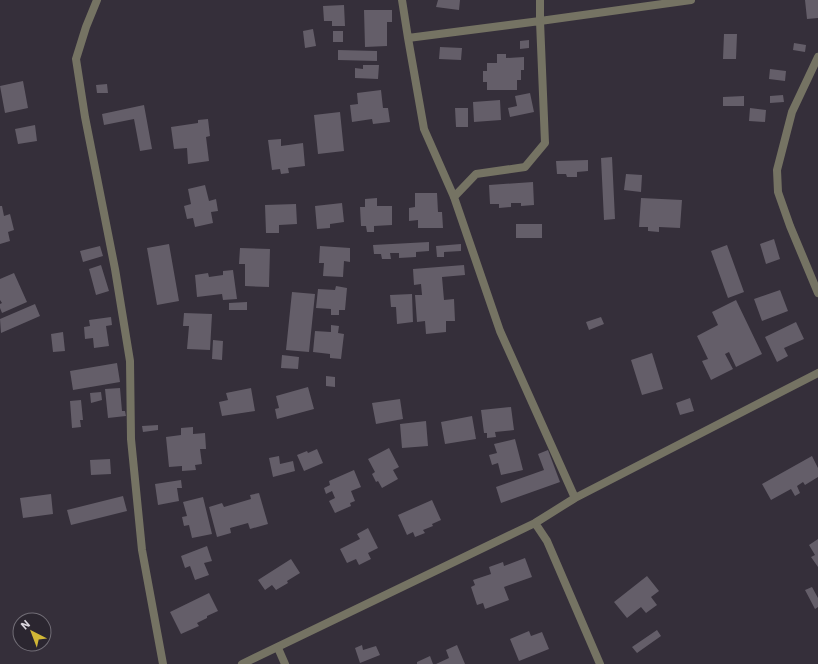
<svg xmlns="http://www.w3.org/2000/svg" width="818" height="664" viewBox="0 0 818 664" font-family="'IBM Plex Sans',sans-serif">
<rect width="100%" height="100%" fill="#352f3a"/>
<path fill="#645e69" d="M438,0H460L459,10L436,7Z
M805,0H818V18L807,19Z
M344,5L345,26H332V21H324L323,6Z
M364,10H392V22H387V46L365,47Z
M313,29L316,46L305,48L303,31Z
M333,31H343V42H333Z
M724,34H737L736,59H723Z
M529,40V48L520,49V41Z
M794,43L806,45L805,52L793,50Z
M440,47L462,48L461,60L439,59Z
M338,50L377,51V61L338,60Z
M497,54H506V58L524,57V70H521V80H517V90H487V82H483V71H487V63H497Z
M363,65H379L378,79L355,78V68L363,69Z
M770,69L786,71L785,81L769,79Z
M23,81L28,108L5,113L0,86Z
M107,84L108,93H97L96,85Z
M381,90L383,108H388L390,122L373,124L372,119L352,122L350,105L358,104L357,93Z
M530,93L534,112L510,117L508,108L517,106L515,96Z
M783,95L784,102L770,103V96Z
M744,96V106H723V97Z
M500,100L501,120L474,122L473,102Z
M144,105L152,149L140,151L134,119L104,125L102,114Z
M455,108H468V127H456Z
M750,108L766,110L765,122L749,121Z
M340,112L344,151L318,154L314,115Z
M208,119L210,136L206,137L209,161L188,164L187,148L174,149L171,127L198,123V120Z
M35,125L37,141L18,144L15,129Z
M281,139V146L303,143L305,166L288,168L289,173L281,174L280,169L272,170L268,140Z
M612,157L615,219L604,220L601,158Z
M588,160V171L577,172V177H567L566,174H557L556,161Z
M626,174L642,175L641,192L624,190Z
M533,182L534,205L521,206V203H511V207L499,208V204H490L489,185Z
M205,185L209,201L216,199L218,211L211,212L213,223L195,227L193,218L187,219L184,206L191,204L188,189Z
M415,193H437L438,212H442L443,228H418V220L409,221V208L415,207Z
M377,198V206H392V225L374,226V232H367L366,226H361L360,207H365V199Z
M641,198L682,200L680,228L659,227V232L648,231V227H639Z
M342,203L344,222L330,224V228L317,229L315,206Z
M296,204L297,224L279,225V233H266L265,205Z
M0,206H2L4,216L10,214L14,230L8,232L10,241L0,244Z
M516,224H542V238H516Z
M774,239L780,259L766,264L760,244Z
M429,242V251L416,252V257L399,258V253H390L391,259H382L381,254H374L373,245Z
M169,244L179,301L157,305L147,248Z
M461,244V251L444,252V257H437L436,246Z
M727,245L744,292L728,298L711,251Z
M100,246L103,256L83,262L80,251Z
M320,246L350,248V262L344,261L343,277L323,276L324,263H319Z
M240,248L270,249L269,287L245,286V264H239Z
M101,265L109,291L96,295L89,269Z
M464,265L465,275L442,277L444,300L454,299L455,321H446V332L426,334L425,321L417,322L415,295H422L421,284L414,285L413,269Z
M233,270L237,299L223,300L222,294L197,297L195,275L208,273L209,277L223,275V271Z
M14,273L27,302L2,313L0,308V304L2,303L0,300V279Z
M336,286L347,288L345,310H339V315H331V309L316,308L318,289L335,290Z
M780,290L788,311L762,321L754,299Z
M292,292L315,294L309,352L286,350Z
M412,294L413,322L397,324L396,307H391L390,295Z
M736,300L762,354L736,367L729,352L725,354L733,369L711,380L702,361L708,359L697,336L718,325L712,312Z
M247,302V310H229V303Z
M35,304L40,316L1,333L0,319Z
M184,313L212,314L210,350L187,349L189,326H183Z
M111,317L112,325L106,326L109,346L94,348L93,338L85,339L84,327L90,326L89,320Z
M601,317L604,324L589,330L586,322Z
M796,322L804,339L784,348L788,356L777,362L765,337Z
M331,325L339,326L338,333L344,334L341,359L330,358V354L313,352L315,331L331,332Z
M63,332L65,351L53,352L51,334Z
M213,340L223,341L222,360L212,359Z
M652,353L663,389L642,395L631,360Z
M282,355L299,357L298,369L281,368Z
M117,363L120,382L73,390L70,371Z
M326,376L335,377V387L326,386Z
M308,387L314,409L277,419L275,409L279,408L276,396Z
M120,388L122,411H125L126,416L108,418L105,389Z
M251,388L255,411L222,416L219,402L228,400L226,393Z
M101,392L102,400L91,403L90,393Z
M690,398L694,411L680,415L676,403Z
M400,399L403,419L376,424L372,403Z
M81,400L83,420H80L81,427L72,428L70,401Z
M511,407L514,430L495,432L496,437L487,438V433H484L481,410Z
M472,416L476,439L445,444L441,422Z
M426,421L428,446L402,448L400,424Z
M158,425V430L143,432L142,426Z
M193,427V434L205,433L206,449H200L202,464L195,465L196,470L182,471V466L169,467L166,437L181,435V428Z
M515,439L523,470L501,475L498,463L492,465L489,455L497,453L494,444Z
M389,448L399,467L393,470L398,479L382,488L378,481L376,482L372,474L375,472L368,459Z
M317,449L323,463L304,471L297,455L307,451L308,453Z
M548,450L560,482L501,503L496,487L544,470L538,454Z
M279,456L280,464L293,461L295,471L273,477L269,458Z
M812,456L818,468V477L805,485L803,482L797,486L800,493L795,496L791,489L771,500L762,484Z
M110,459L111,474L91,475L90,460Z
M354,470L361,487L351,491L355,501L350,503L351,506L335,513L329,501L335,498L332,491L326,494L324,488L330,485L329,481Z
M181,480L182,488H177L179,501L158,505L155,484Z
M259,493L268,524L250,529L248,523L230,528L231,533L217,537L209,507L222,503L224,507L251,499L250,495Z
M51,494L53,514L23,518L20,498Z
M123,496L127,511L71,525L67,510Z
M203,497L212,534L192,538L189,525L184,526L182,517L187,516L183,502Z
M432,500L441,520L432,524L433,526L423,530L425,533L415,537L413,532L407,535L398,515Z
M368,528L378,548L368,553L371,559L359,565L356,559L347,563L340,549L360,539L357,534Z
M818,539V567L811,557L815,555L809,545Z
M207,546L212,561L204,563L209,575L195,580L190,566L185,568L181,556Z
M525,558L532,577L504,587L509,600L485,609L483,603L477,605L471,587L475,585L473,580L491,574L489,567L503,562L504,566Z
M291,559L300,573L287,581L288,583L276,590L272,585L265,590L258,580Z
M647,576L659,591L651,597L657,605L646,613L641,607L627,618L614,602Z
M812,587L818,598V607L815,609L805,590Z
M209,593L218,611L207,616V618L197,623L199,626L181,634L170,612Z
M657,630L661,636L637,653L632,647Z
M529,631L531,636L542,632L549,649L519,661L510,639Z
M362,645L363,650L376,646L380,655L360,663L355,648Z
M457,645L465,664H436L449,658L446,650Z
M430,656L433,664H417V662Z"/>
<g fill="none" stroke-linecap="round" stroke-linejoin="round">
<path stroke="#757363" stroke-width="8" d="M97,0L86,27L76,59L85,117L115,269L130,361L131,439L142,550L163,664
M402,0L408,38L424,129L454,197L500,331L575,498
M408,38L540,21L691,0
M818,57L792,112L777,170L778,192L790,226L818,293
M454,197L476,174L525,167L545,143L540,21V0
M535,523L547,541L600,664
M278,648L285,664
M242,664L535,523L575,498L818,373"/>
</g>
<g transform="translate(32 632) rotate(318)"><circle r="19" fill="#2b2630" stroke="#716d76"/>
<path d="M0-3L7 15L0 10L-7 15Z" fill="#d1b736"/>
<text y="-6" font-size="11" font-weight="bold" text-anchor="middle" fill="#dbd7de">N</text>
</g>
</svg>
